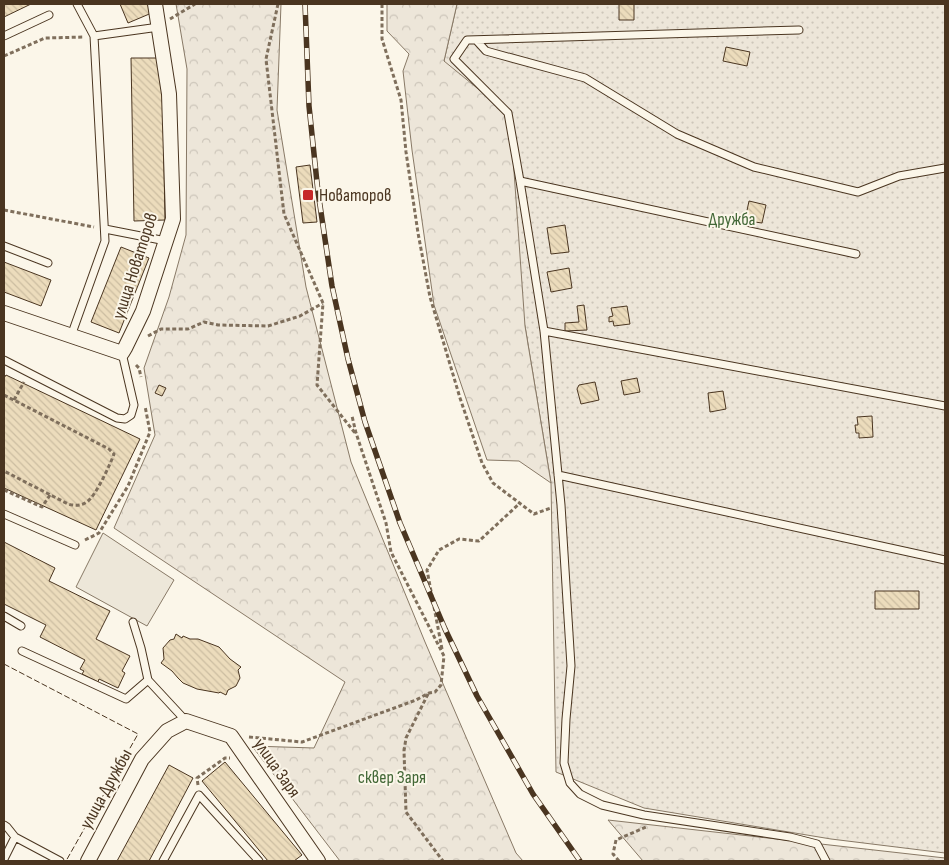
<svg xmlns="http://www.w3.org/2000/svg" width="949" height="865" viewBox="0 0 949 865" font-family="'Sofia Sans Condensed',sans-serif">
<defs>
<pattern id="green-dots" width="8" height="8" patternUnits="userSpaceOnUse" patternTransform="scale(1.25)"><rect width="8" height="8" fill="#ede6d9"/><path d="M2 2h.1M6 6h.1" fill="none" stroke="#cdc6ba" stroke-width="1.8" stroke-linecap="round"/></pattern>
<pattern id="forest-crowns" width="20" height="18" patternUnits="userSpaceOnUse" patternTransform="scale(1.25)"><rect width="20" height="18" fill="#ede6d9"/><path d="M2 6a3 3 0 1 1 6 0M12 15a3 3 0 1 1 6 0" fill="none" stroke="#cdc6ba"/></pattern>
<pattern id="building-back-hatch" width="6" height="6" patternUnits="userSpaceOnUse" patternTransform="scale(1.25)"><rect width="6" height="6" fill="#ecdcbc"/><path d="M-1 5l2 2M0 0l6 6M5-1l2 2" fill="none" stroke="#ccbda1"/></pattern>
</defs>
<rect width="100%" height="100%" fill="#fbf6e9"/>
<path fill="url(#green-dots)" stroke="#887966" d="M457,4H945V853L831,839L644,808L556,772L551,483L525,326L444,61Z"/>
<path fill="url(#forest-crowns)" stroke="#887966" d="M176,4H281L277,110L306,287L351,462L425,642L516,853L523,861H340L252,746L314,748L345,682L114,528L155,435L144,368L169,297L186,235L187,69Z
M387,4H457L444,61L510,115L525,326L551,483L519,461L487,460L434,305L412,150L403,71L409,54L387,31Z
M608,820L945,858V861H643Z"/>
<path fill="#ede7d9" stroke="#887966" d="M103,533L174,580L147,626L76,587Z"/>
<path fill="url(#building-back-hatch)" stroke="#4a3520" d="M4,4H31L4,17Z
M120,4H150L154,12L128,23Z
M619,4H634V20H619Z
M726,47L750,52L747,66L723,61Z
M131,58H162L165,220L134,221Z
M310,165L317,222L303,223L296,167Z
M749,201L766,205L762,223L755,222L754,226L749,224L750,221L745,220Z
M565,225L569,252L551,254L547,228Z
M121,247L149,258L119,333L91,322Z
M4,262L51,280L41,306L4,292Z
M569,268L572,288L551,292L547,272Z
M584,305L587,330L565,331V323L579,322L577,306Z
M627,306L630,324L614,326L613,321L609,322V317L613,316L611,308Z
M6,375L140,439L96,530L4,488V378Z
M637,378L640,392L624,395L621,381Z
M595,382L599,400L581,404L577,389L579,385Z
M159,385L166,388L162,396L155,393Z
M723,391L726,409L710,412L708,393Z
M872,416L873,437L859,438V433H856L855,425H858L857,417Z
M4,542L55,568L49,581L110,611L96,639L130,656L122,671L125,673L118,688L99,679L98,682L82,674L84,671L80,669L85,660L40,637L46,625L4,604Z
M875,591H919V609H875Z
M176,634L182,638L183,636L190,639H198L219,647L230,659L241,667L238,670L240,678L236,686L228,690L226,695L220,692L219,693L197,689L183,683L178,678L172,671L161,663L164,659L163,648L170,640L174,639Z
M225,762L302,855L294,861H268L202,781Z
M169,765L193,778L165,831L149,861H117Z"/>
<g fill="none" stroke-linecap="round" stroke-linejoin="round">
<defs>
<path id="service" d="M799,30L467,40L454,59L508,113L520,181L544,331L561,505L571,666L566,719L564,763L570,783L580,794L602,805L644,815L790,837L817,844L826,861
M4,36L49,15
M94,36L159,27
M476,40L486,51L585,78L677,134L754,167L858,192L899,176L945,168
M520,181L856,254
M105,229L166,241
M4,246L48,263
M544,331L945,406
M71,336L105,241L94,36L77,4
M4,360L117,418L125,419L131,415L134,405L122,353
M558,475L945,560
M4,514L75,545
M4,616L21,626
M133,622L141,648L148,680L186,721
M22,651L126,699L148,680
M4,825L7,827L15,837
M4,859L15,837L60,861
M163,861L199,795L259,861"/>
<path id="minor" d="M4,313L122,353L125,348L143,311L173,219L169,94L155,4
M88,861L142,759L167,731L186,721L231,736L318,861"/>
</defs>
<use href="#service" stroke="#4a3520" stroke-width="9"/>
<use href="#minor" stroke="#4a3520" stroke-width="16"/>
<path stroke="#7f6f5c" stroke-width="3" stroke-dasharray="4 2.5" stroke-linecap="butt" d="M278,4L266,59L284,214L323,303L317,385L355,433
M382,4V39L401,100L406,152L418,233L430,297L460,398L482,463L493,483L534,514L551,508
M170,19L195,4
M4,56L45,38L84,37
M4,210L94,227
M148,336L161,329H188L204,322L218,325L268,326L300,316L323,303
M136,365L139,368L141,377
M4,395L109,449L114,454C110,465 96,495 88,501C82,506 75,506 68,504L4,471
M14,400L24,382
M4,490L42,507L50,495
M85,540L99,533L128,486L150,432L145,406
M442,649L427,570L439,550L459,539L479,541L520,503
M428,694L406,738L404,751L406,812L443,861
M249,737L302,742L416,700L429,693L435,692L441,685L444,656L391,552L386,523L356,433L352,416
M198,785L197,778L225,758H230
M619,861L613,854L616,840L646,827"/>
<use href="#service" stroke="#fbf6e9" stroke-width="7"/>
<use href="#minor" stroke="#fbf6e9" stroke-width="14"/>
<defs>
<path id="rail" d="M305,4L309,106L318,192L332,286L348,359L365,422L400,523L445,629L477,696L533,794L580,861"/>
</defs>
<use href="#rail" stroke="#4a3520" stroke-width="5.5"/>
<use href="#rail" stroke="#fbf6e9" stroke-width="4" stroke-dasharray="11" stroke-linecap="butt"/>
<path stroke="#4a3520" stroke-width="1" stroke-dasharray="6 2.5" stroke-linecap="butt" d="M4,664L138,734L66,861"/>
</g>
<rect fill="#c62828" stroke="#fbf6e9" stroke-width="2" x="302" y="189" width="12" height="12" rx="2.5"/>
<g text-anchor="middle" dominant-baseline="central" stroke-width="4" stroke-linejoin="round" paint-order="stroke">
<g font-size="18" fill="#4a3520" stroke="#fbf6e9" text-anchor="start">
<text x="319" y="195">Новаторов</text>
</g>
<g font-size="18" fill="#436837" stroke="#fbf6e9">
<text x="732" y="219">Дружба</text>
<text x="392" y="777">сквер Заря</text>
</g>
<g font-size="18" fill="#4a3520" stroke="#fbf6e9">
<text transform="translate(135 266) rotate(-72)">улица Новаторов</text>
<text transform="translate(277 768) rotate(55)">улица Заря</text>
<text transform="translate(106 789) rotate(-61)">улица Дружбы</text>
</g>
</g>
<rect width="949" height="865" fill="none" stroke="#4a3520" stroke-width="10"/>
</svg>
